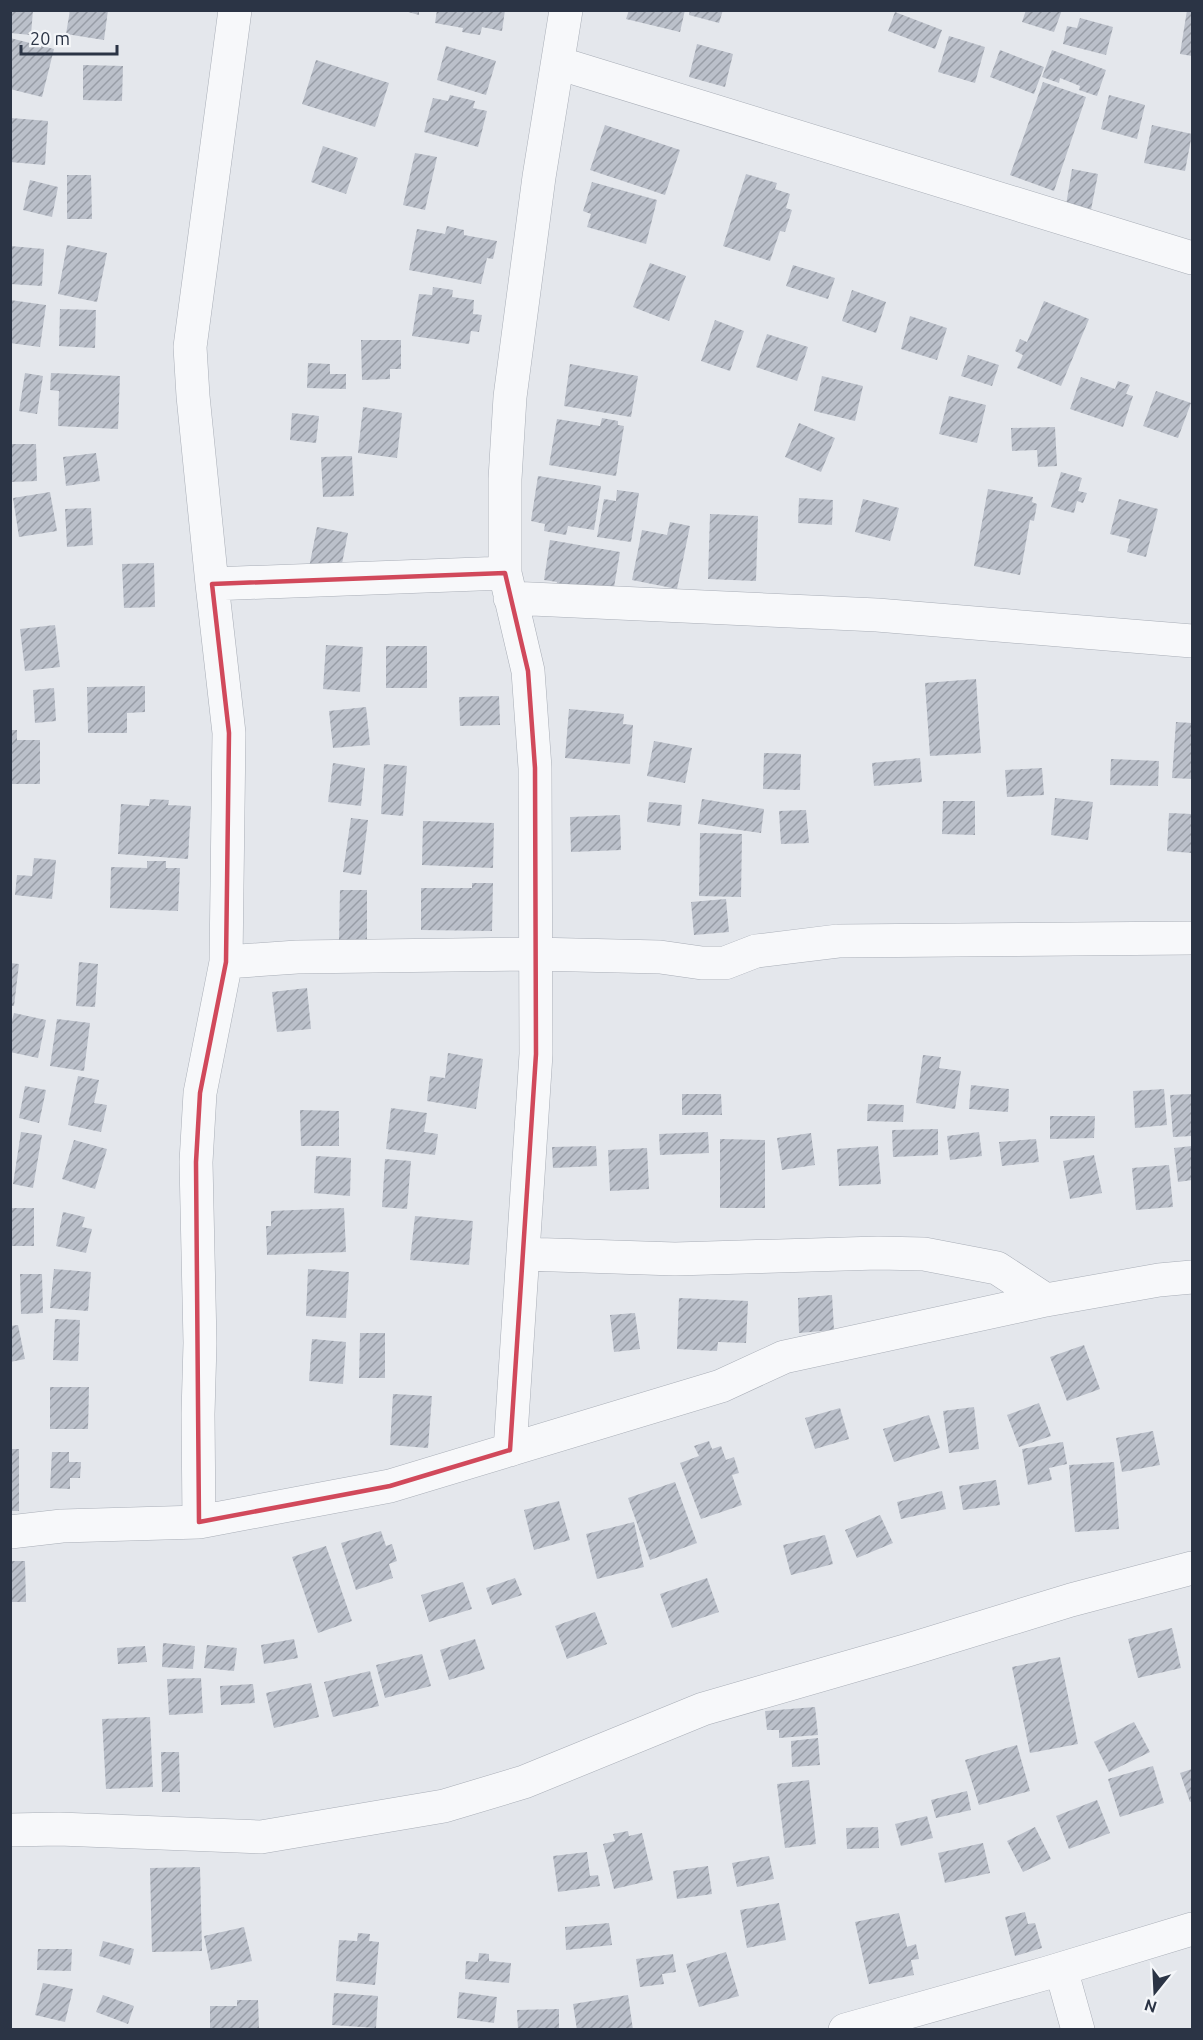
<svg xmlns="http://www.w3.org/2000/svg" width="1203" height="2040" viewBox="0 0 1203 2040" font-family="Ubuntu,sans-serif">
<defs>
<pattern id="building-hatch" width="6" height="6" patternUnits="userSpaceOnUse" patternTransform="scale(1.5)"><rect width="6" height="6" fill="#bbc0ca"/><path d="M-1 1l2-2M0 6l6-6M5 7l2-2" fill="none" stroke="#989da6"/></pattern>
</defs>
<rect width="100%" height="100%" fill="#e4e7ec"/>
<path fill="url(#building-hatch)" d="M10,10H33L31,35L10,33Z
M70,10H108L104,40L66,34Z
M401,10H419V15Z
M437,10H505L502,31L482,27L480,35L462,32L463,28L435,23Z
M629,10H685L680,32L626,19Z
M690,10H723L719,23L689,15Z
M1026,10H1062L1054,32L1022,22Z
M1187,10H1192V56L1180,54Z
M895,12L942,30L935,49L888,31Z
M1080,18L1113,27L1106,55L1063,44L1067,26L1077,28Z
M949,36L985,47L975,83L938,72Z
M10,38L54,49L42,97L10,89Z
M697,44L733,54L725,87L689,77Z
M446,46L496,61L486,95L437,80Z
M1000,50L1044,67L1034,94L990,77Z
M1052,50L1106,70L1097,96L1079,90L1080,86L1060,78L1059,83L1042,77Z
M316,60L389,83L375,127L302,104Z
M83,65L123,66L122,101L83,100Z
M1043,82L1086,97L1054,191L1010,175Z
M450,95L475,101L473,108L487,111L478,147L424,132L433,98L448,101Z
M1109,95L1145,105L1137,139L1101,129Z
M11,118L48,121L45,165L10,162Z
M605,125L680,150L665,195L590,170Z
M1152,125L1192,134L1185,171L1144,163Z
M323,146L358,158L346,194L311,182Z
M415,153L437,157L425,210L403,205Z
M1072,169L1098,174L1090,215L1065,211Z
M746,174L777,183L775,189L790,194L786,208L792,210L785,232L780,231L770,261L723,246Z
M67,175H91L92,219H67Z
M30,180L58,187L52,217L23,210Z
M592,182L657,200L646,244L587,227L591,214L583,211Z
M447,226L464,230V235L497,241L493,259L487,258L481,284L409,270L417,229L445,234Z
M67,245L107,253L97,302L58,294Z
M10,246L44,249L42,286L10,284Z
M650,263L686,276L669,321L633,307Z
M793,265L835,278L828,299L786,286Z
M433,287L453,290L452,297L474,300L473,314L482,315L479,332L471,331L469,344L412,336L419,294L432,295Z
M852,290L886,302L876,333L842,321Z
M10,300L46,305L40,347L10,343Z
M1044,301L1089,319L1061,386L1017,368L1023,355L1015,351L1020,339L1027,342Z
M60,309L96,310L95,348L59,346Z
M910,316L947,328L937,360L901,349Z
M715,320L744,331L730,371L701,361Z
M767,334L808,347L797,381L756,367Z
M361,340H401V369H390V379L362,380Z
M968,355L999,365L992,386L961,376Z
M308,363L330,364V374H346V389L307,388Z
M570,364L638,376L631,417L564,406Z
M25,373L43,376L37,414L19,411Z
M51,373L120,376L118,429L58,426L59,391L50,390Z
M822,376L863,386L855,421L814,411Z
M1081,377L1115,389L1118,381L1130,385L1126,394L1133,396L1123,427L1070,409Z
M1156,391L1191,403L1178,438L1143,426Z
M949,396L986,405L977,443L939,434Z
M363,407L402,413L397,458L358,453Z
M292,413L319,416L316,443L290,440Z
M602,418L618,421V425L624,426L616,476L549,465L557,419L600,426Z
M799,423L835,438L821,472L785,457Z
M1055,427L1057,466L1038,467L1037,450L1012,451L1011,428Z
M10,444H36L37,481L10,482Z
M96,453L100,481L66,486L63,457Z
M352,456L354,496L323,497L321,457Z
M1061,472L1082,478L1078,491L1087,493L1083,503L1077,501L1074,513L1051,507Z
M538,476L601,486L594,530L568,526L566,535L544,531L545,524L531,521Z
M988,489L1033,497L1032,502L1037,504L1034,521L1030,520L1020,575L974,566Z
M617,490L639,493L631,542L597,537L604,499L616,501Z
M50,492L57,531L19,537L13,498Z
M799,498L833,500L832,525L798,523Z
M863,499L899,508L890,541L855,532Z
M1119,499L1158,509L1146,557L1127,552L1130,539L1110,534Z
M91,508L93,545L67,547L65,509Z
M710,514L758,516L756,581L708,579Z
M670,522L690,526L677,589L632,580L642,530L667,535Z
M317,527L348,533L339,579L308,573Z
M550,540L620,552L613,593L555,592L557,582L544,580Z
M154,563L155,607L124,608L122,564Z
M55,625L60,667L25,671L20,629Z
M326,645L363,647L360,692L323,689Z
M386,646H427V688H386Z
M976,679L981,753L930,756L925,683Z
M145,686V712L127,713V733H88L87,687Z
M54,688L56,721L35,723L33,690Z
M499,696L500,725L460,726L459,697Z
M366,707L370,745L333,748L329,711Z
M569,709L624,714L623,724L633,725L630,764L565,758Z
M1176,722L1192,723V779L1172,778Z
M10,730H17V740H40V784H10Z
M654,741L692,748L685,783L647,776Z
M764,753L801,754L800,790L763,789Z
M920,758L922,782L874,786L872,763Z
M1111,759L1159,761L1158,786L1110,785Z
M333,763L365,768L361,806L328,802Z
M384,764L407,766L403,816L381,814Z
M1042,768L1044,795L1007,797L1005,770Z
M1055,798L1093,802L1088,840L1051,835Z
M150,799L169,800L168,805L191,806L188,859L118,854L121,804L149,806Z
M702,799L764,809L761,833L698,824Z
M943,801H975V835L942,834Z
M649,802L682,805L680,826L647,822Z
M806,810L809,843L781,844L779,811Z
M1169,813L1192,814V853L1167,851Z
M620,815L621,850L571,852L570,817Z
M351,818L368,820L361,875L343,872Z
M423,821L494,823L493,868L422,865Z
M700,833L742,834L741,897L699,896Z
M34,858L56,860L52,899L15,895L17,875L32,876Z
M147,861H166V868H180L178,911L110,908L111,867L147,868Z
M472,883H493L492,931L421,930V888H472Z
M340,890H367V941L339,940Z
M726,899L729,932L694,935L691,902Z
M79,962L98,964L95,1007L76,1006Z
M10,963L19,964L14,1006H10Z
M307,988L311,1029L277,1032L272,992Z
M14,1013L46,1020L38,1058L10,1052V1028Z
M57,1019L90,1023L84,1071L50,1066Z
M448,1053L483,1059L476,1109L427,1101L430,1076L445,1078Z
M923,1055L941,1057L939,1068L961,1071L955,1109L916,1103Z
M78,1076L99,1080L94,1103L107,1105L101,1132L68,1125Z
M971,1085L1009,1089L1008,1112L969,1109Z
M25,1086L46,1090L39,1123L19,1118Z
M1164,1089L1167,1125L1135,1128L1133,1091Z
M682,1094H721L722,1115H682Z
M1192,1094V1136L1173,1137L1170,1095Z
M868,1104L904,1105L903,1122L867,1121Z
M391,1108L427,1113L424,1132L438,1134L435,1155L386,1149Z
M300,1110L339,1111V1146H301Z
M1050,1116H1095L1094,1138L1050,1139Z
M938,1129V1155L893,1157L892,1130Z
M21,1132L42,1135L33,1188L13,1184Z
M708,1132L709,1153L660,1155L659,1134Z
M979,1132L982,1156L950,1160L947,1136Z
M811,1133L815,1165L782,1170L777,1138Z
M720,1139L765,1140V1208H720Z
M1036,1139L1039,1162L1002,1166L999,1142Z
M74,1140L107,1149L95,1189L62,1179Z
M596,1146L597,1166L553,1168L552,1147Z
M878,1146L881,1184L839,1186L837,1149Z
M1192,1146V1180L1178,1182L1174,1148Z
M647,1148L649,1189L610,1191L608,1150Z
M1094,1155L1102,1193L1070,1199L1063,1161Z
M316,1156L351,1158L350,1196L314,1193Z
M385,1159L411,1161L407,1209L382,1207Z
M1169,1165L1173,1207L1136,1210L1132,1168Z
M10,1208H34V1246H10Z
M344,1208L346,1252L267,1255L266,1226H271V1211Z
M63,1212L85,1217L82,1227L92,1229L86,1253L56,1246Z
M415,1216L473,1221L469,1265L410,1260Z
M54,1269L91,1272L88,1311L50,1308Z
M308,1269L349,1272L346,1318L306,1316Z
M20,1274H42L43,1313L21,1314Z
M832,1295L834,1330L799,1333L798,1298Z
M679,1298L748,1301L746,1343L718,1342L717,1351L677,1349Z
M635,1313L640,1349L614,1352L610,1315Z
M55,1319L80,1320L78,1361L53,1360Z
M18,1325L25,1359L10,1362V1326Z
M360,1333H385V1378H359Z
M312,1339L346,1342L343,1384L309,1381Z
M1084,1345L1100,1389L1067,1401L1050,1357Z
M50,1387H89L88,1429H50Z
M393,1394L432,1396L428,1448L390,1445Z
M1039,1403L1051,1436L1019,1447L1007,1415Z
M974,1407L979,1449L949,1453L943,1411Z
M840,1408L849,1439L815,1449L805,1418Z
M929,1415L940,1448L894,1462L883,1429Z
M1153,1431L1160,1465L1122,1472L1116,1438Z
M709,1441L712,1449L721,1446L726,1460L734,1457L739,1473L732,1475L742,1505L701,1519L680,1463L699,1456L694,1446Z
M1063,1442L1067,1464L1049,1468L1052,1480L1028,1485L1022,1449Z
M10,1449H19V1511H10Z
M52,1452H69V1462H81L80,1478H70V1489L50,1488Z
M1114,1462L1119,1529L1075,1532L1069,1465Z
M996,1480L1000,1505L963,1510L959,1486Z
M675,1482L697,1543L650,1560L628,1498Z
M942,1491L946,1509L901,1519L897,1502Z
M559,1501L570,1540L534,1550L524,1510Z
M880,1515L893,1543L857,1558L845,1530Z
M634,1522L644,1567L597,1579L586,1534Z
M381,1531L386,1546L392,1544L397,1561L389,1564L393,1578L356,1590L341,1543Z
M825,1535L833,1564L791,1575L783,1545Z
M326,1546L352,1621L318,1633L292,1557Z
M10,1561H25L26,1602H10Z
M515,1578L522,1595L492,1605L486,1588Z
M707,1578L719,1612L672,1628L660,1594Z
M463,1582L472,1609L429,1622L421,1595Z
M595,1612L607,1644L567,1659L555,1626Z
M1172,1628L1181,1668L1138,1678L1128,1639Z
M294,1639L298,1658L264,1664L261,1645Z
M475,1639L485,1669L449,1680L440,1650Z
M163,1643L195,1646L193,1669L162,1667Z
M207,1645L237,1648L234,1671L204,1668Z
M145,1646L147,1662L118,1664L117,1648Z
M422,1654L431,1686L385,1698L376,1665Z
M1060,1657L1078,1744L1030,1753L1012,1667Z
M370,1671L379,1706L333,1717L324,1682Z
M201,1678L203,1713L169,1715L167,1679Z
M311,1683L319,1717L274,1728L266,1693Z
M253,1684L255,1703L221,1705L220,1686Z
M815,1707L818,1735L779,1738V1730H767L765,1711Z
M150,1717L153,1787L106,1789L102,1719Z
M1134,1722L1150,1752L1109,1772L1094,1742Z
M818,1738L820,1765L792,1767L791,1741Z
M1017,1745L1030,1791L979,1805L965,1760Z
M161,1752H179L180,1792H162Z
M1153,1766L1164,1803L1120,1817L1108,1779Z
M1192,1769V1801L1190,1802L1180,1773Z
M809,1780L816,1844L785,1848L777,1784Z
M967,1791L971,1810L936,1818L931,1800Z
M1097,1800L1110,1833L1069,1849L1056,1816Z
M927,1816L933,1838L901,1846L895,1824Z
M878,1827L879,1848L847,1849L846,1828Z
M1035,1827L1051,1859L1023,1872L1007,1841Z
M628,1831L629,1836L642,1833L653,1880L614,1889L603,1844L615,1841L613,1834Z
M983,1843L990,1873L945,1883L938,1853Z
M587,1852L590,1876L598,1875L600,1886L558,1892L553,1856Z
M769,1856L774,1879L737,1887L732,1863Z
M708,1866L712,1894L677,1899L673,1871Z
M200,1867L202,1951L152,1952L150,1868Z
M779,1903L786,1940L747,1948L740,1910Z
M1025,1912L1028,1924L1035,1923L1042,1948L1015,1956L1005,1917Z
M899,1913L907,1947L916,1944L919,1959L911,1960L914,1975L869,1984L855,1922Z
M609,1923L612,1945L566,1950L565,1927Z
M244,1927L252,1961L211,1970L204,1936Z
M358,1933L370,1934L369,1941L379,1942L375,1985L336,1981L339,1940L357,1941Z
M103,1941L134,1949L130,1965L99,1956Z
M38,1949H72L71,1971L37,1970Z
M726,1952L739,1996L699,2007L686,1964Z
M479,1953L489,1954V1961L511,1963L509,1983L465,1979L466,1961L478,1962Z
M673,1954L676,1972L662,1974L664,1984L640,1987L636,1959Z
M43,1983L73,1989L65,2022L35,2015Z
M459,1992L497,1997L494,2023L457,2018Z
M334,1993L378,1996L376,2028L332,2025Z
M103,1995L134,2006L128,2024L96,2012Z
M628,1995L633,2030H577L573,2004Z
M237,2000H258L259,2030H210V2006H237Z
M559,2009V2030H518L517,2010Z"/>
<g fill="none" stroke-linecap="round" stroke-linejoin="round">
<defs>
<path id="minor" d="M558,63L1192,258
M212,584L505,573
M510,598L877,615L1192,641
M226,962L297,957L534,954L660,957L702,963H725L756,951L838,941L1192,938
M524,1254L675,1259L878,1253L924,1254L997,1268L1046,1300
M510,1450L536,1054L535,768L528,671L505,573V479L510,397L539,177L566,10
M199,1522L198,1414L200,1343L196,1162L200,1093L226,962L229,733L212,584L193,396L190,347L235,10
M10,1532L62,1526L199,1522L390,1486L721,1386L784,1357L1046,1300L1159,1280L1192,1277
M10,1830L59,1829L261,1837L444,1806L524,1782L703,1709L908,1650L1071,1600L1192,1568
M1061,1969L1078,2030
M845,2030L1047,1973L1192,1929"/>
</defs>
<use href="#minor" stroke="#a9aeb7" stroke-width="34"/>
<use href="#minor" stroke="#f7f8fa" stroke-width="33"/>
</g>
<path fill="none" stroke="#d1495b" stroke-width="4.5" stroke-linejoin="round" d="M505,573L528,671L535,768L536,1054L510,1450L390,1486L199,1522L196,1162L200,1093L226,962L229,733L212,584Z"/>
<rect width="1203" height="2040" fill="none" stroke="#2b3445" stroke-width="24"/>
<g transform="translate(1155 1992) rotate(198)" stroke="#f4f6f9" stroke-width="4.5" paint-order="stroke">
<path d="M0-4.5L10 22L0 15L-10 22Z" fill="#2b3445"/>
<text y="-9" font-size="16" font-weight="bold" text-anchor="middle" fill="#2b3445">N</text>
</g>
<path d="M21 45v9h96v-9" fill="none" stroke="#2b3445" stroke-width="3"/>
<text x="30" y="45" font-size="18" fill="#2b3445" stroke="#f4f6f9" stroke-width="4.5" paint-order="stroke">20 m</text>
</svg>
